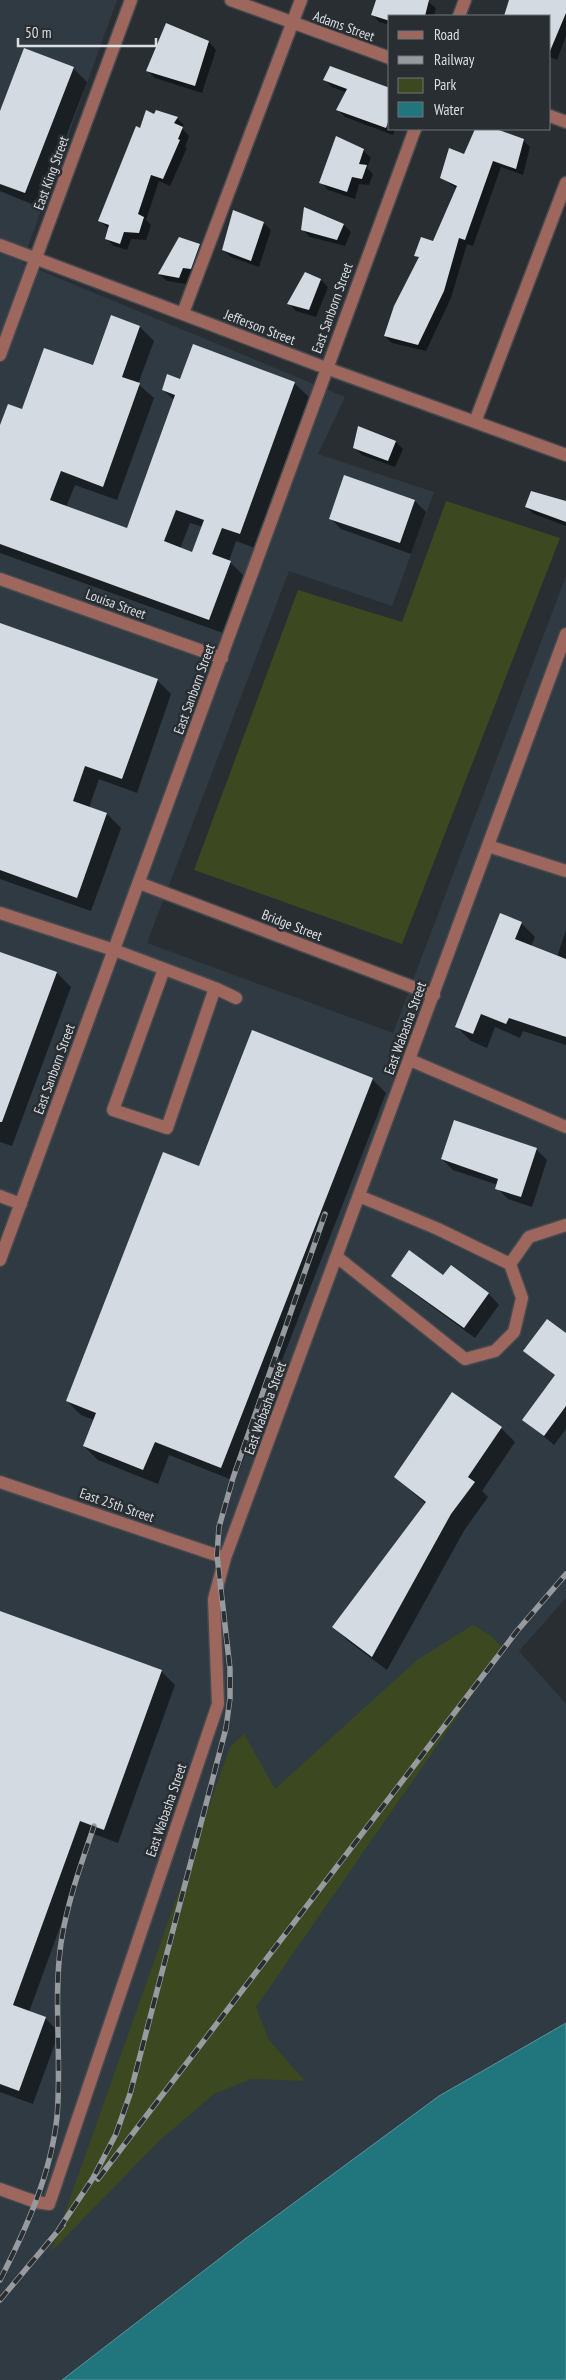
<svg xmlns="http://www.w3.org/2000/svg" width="566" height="2380" viewBox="0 0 566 2380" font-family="'PT Sans Narrow',sans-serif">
<rect width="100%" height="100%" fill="#292e33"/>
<path fill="#303a43" d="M0,0H117L22,263L345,397L318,454L434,492L392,606L289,571L147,943L393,1033L566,576V1598L519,1651L566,1704V2023L439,2096L245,2239L62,2380H0Z"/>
<path fill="#3b4820" d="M446,501L560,538L402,944L194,870L298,590L402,622Z
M473,1625L490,1635L504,1649L256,2007L269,2040L305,2081L251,2079L214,2094L158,2142L51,2252L230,1747L244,1734L275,1789L417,1660Z"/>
<path fill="#21767e" stroke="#59969c" d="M566,2023V2380H62L245,2239L439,2096Z"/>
<path fill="#0007" fill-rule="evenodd" d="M377,0H426L436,8L434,16H390V25L379,22L372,14Z
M513,0H566V36L557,60L550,57V16H529L531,10Z
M166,25L209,42L216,50L202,93L155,78L147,70Z
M73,68L87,82L39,207L0,191V114Z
M325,80L390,89V129H395L393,135L345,117L338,110L347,93L332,87Z
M155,116L177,118L184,125L182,128L189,136L185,147L187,148L170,186L159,181L146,220L151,225L146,240L131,239L127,250L114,246L106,239L109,229L99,220L141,129Z
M477,129H493L523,140L530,147L523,175L501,167L473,246L467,244L451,298L426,351L392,343L385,336L420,259L416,255L434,243L457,189L442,178L465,156Z
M363,150L371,158L367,168L373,174L369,185L359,184L355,199L328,190L321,182Z
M305,209L344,225L351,232L345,246L310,237L303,230Z
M234,212L264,223L271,230L259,267L231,257L223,250Z
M180,238L200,245L207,253L198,276L191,274L186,284L167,281L159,274Z
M321,280L328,287L316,317L296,311L289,304Z
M140,327L154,341L138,384L154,398L117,500L75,485L66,507L128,530L174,400L163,390L181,380L294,383L309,397L255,548L236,541L229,561L244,576L223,633L0,553V429L23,411L94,367ZM190,523L203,527L193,553L180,549Z
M396,442L403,449L395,467L362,455L354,447Z
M415,501L426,512L411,554L341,529L330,518Z
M566,502V526L534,514L526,507Z
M0,625L157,680L171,694L137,793L99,779L89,808L107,814L121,828L91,911L0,879Z
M521,923L535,937L531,946L557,957L566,930V1045L523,1031L520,1038L495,1027L487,1048L471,1041L457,1027Z
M0,953L57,973L71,987L12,1146L0,1142Z
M372,1079L386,1093L235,1481L169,1455L158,1484L98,1460L84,1446L94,1420L81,1415L67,1401L200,1167Z
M536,1149L547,1160L532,1207L508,1199L497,1188L498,1185L453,1170L442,1159Z
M451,1267L489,1294L499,1305L475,1338L404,1286L393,1276L444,1277Z
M566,1334V1429L554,1445L524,1420L556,1376L525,1351Z
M501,1428L515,1442L482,1491L488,1497L465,1529L387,1670L348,1641L334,1627L426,1504L395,1477Z
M0,1612L161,1671L175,1685L118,1843L94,1834L29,2012L45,2018L59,2032L33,2104L0,2092Z"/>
<path fill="#d3dae1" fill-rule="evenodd" d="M376,0H429L425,16H390V21L371,15Z
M509,0H566V13L550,51V16H504Z
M166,23L209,41L195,86L146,71Z
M24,48L74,67L25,193L0,184V111Z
M330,66L390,88V116L386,128L336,110L347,89L323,80Z
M146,110L154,114L156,110L178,117L174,123L183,127L178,139L180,140L163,179L151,175L138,214L144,217L139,233L124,232L120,244L105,239L109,225L98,221L136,126L140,128Z
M475,129H496L524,139L516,169L493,161L465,240L459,238L444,291L418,345L384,336L394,306L419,257L414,256L421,237L433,241L457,186L440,178L449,148L464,154Z
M336,136L364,149L359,164L367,165L362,179L352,177L347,192L319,183Z
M304,207L344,224L337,240L301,230Z
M233,210L264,222L251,261L222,250Z
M179,237L200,244L191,269L183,268L179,278L158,274Z
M305,272L321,279L309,310L287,304Z
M111,315L140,326L122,377L140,383L103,487L61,471L50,500L127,528L175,395L162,390L167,374L180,379L193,344L295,382L240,534L222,528L212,554L231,561L209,620L0,544V425L8,404L22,409L44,348L93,365ZM176,510L204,520L192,552L164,541Z
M358,426L396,441L388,461L353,448Z
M344,475L415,500L400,543L329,519Z
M531,491L566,501V522L525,507Z
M0,623L158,679L122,779L85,766L73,801L107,813L77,898L0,870Z
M500,913L522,922L515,939L566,959V1037L509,1018L506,1024L481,1014L473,1034L455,1027Z
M0,952L57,972L2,1122H0Z
M252,1030L373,1078L221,1468L155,1442L143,1470L83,1446L96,1413L66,1401L163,1152L199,1166Z
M454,1120L537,1148L521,1197L495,1189L498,1179L441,1159Z
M409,1250L443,1275L451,1265L489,1293L464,1328L391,1276Z
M547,1319L566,1333V1406L544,1436L522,1420L555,1375L523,1351Z
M452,1392L502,1427L468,1477L475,1482L451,1514L372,1657L332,1627L426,1502L394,1477Z
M0,1611L162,1670L104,1830L80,1821L13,2005L46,2017L19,2091L0,2084Z"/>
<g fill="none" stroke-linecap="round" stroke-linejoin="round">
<defs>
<path id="minor" d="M231,0L390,58
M459,16L465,0
M550,116L566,122
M0,245L326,368L566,455
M183,313L301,0
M0,355L131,0
M475,422L566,183
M0,579L222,658
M488,846L566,871
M139,883L434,995
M0,913L114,950L215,988L236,998
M164,969L113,1110L167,1128L215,988
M410,1060L566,1127
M0,1196L21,1204
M337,1257L465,1359L495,1351L514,1332L522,1298L510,1264L438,1229L359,1196
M0,1260L415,129
M510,1264L529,1237L566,1225
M0,1482L225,1558
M0,2189L36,2202L49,2204L218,1704L214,1599L225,1558L566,634"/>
</defs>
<use href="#minor" stroke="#464a4f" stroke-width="15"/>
<use href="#minor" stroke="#9d675e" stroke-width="12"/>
<defs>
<path id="rail" d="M98,2179L517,1631L566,1574
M59,2229L93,2178L116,2134L130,2094L226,1728L230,1698V1669L217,1555L219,1527L233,1478L325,1214
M0,2280C26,2229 51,2174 57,2117C62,2059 53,2000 61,1943C67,1903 81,1864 94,1826
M0,2300L63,2225"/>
</defs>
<use href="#rail" stroke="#979b9f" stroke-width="5.5"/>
<use href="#rail" stroke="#292e33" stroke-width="4" stroke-dasharray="11" stroke-linecap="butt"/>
</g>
<g text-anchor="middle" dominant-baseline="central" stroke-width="5" stroke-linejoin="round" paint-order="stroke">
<g font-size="14" fill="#dcdfe2" stroke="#292e33">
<text transform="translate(344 26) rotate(20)">Adams Street</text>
<text transform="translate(51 173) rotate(-70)">East King Street</text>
<text transform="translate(332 308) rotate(-70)">East Sanborn Street</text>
<text transform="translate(260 327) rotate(21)">Jefferson Street</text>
<text transform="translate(116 604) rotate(20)">Louisa Street</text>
<text transform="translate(194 689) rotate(-70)">East Sanborn Street</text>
<text transform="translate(292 925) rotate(21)">Bridge Street</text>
<text transform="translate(405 1028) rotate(-70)">East Wabasha Street</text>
<text transform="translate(54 1069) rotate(-70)">East Sanborn Street</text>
<text transform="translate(265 1408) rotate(-70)">East Wabasha Street</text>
<text transform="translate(117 1505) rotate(19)">East 25th Street</text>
<text transform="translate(166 1810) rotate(-71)">East Wabasha Street</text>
</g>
</g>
<rect x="388" y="15" width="162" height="115" fill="#292e33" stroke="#717579"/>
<rect x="398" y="31" width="25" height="8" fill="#9d675e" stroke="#717579"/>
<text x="434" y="40" font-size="15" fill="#dcdfe2">Road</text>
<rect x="398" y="56" width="25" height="8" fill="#979b9f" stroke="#717579"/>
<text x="434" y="65" font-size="15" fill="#dcdfe2">Railway</text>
<rect x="398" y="78" width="25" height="15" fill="#3b4820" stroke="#717579"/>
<text x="434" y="90" font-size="15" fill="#dcdfe2">Park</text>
<rect x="398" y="102" width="25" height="15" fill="#21767e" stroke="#717579"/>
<text x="434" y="115" font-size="15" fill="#dcdfe2">Water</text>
<path d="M18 38v8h138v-8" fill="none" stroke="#dcdfe2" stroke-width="2.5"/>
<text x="25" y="38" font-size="15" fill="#dcdfe2" stroke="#292e33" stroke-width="4" paint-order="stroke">50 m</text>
</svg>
